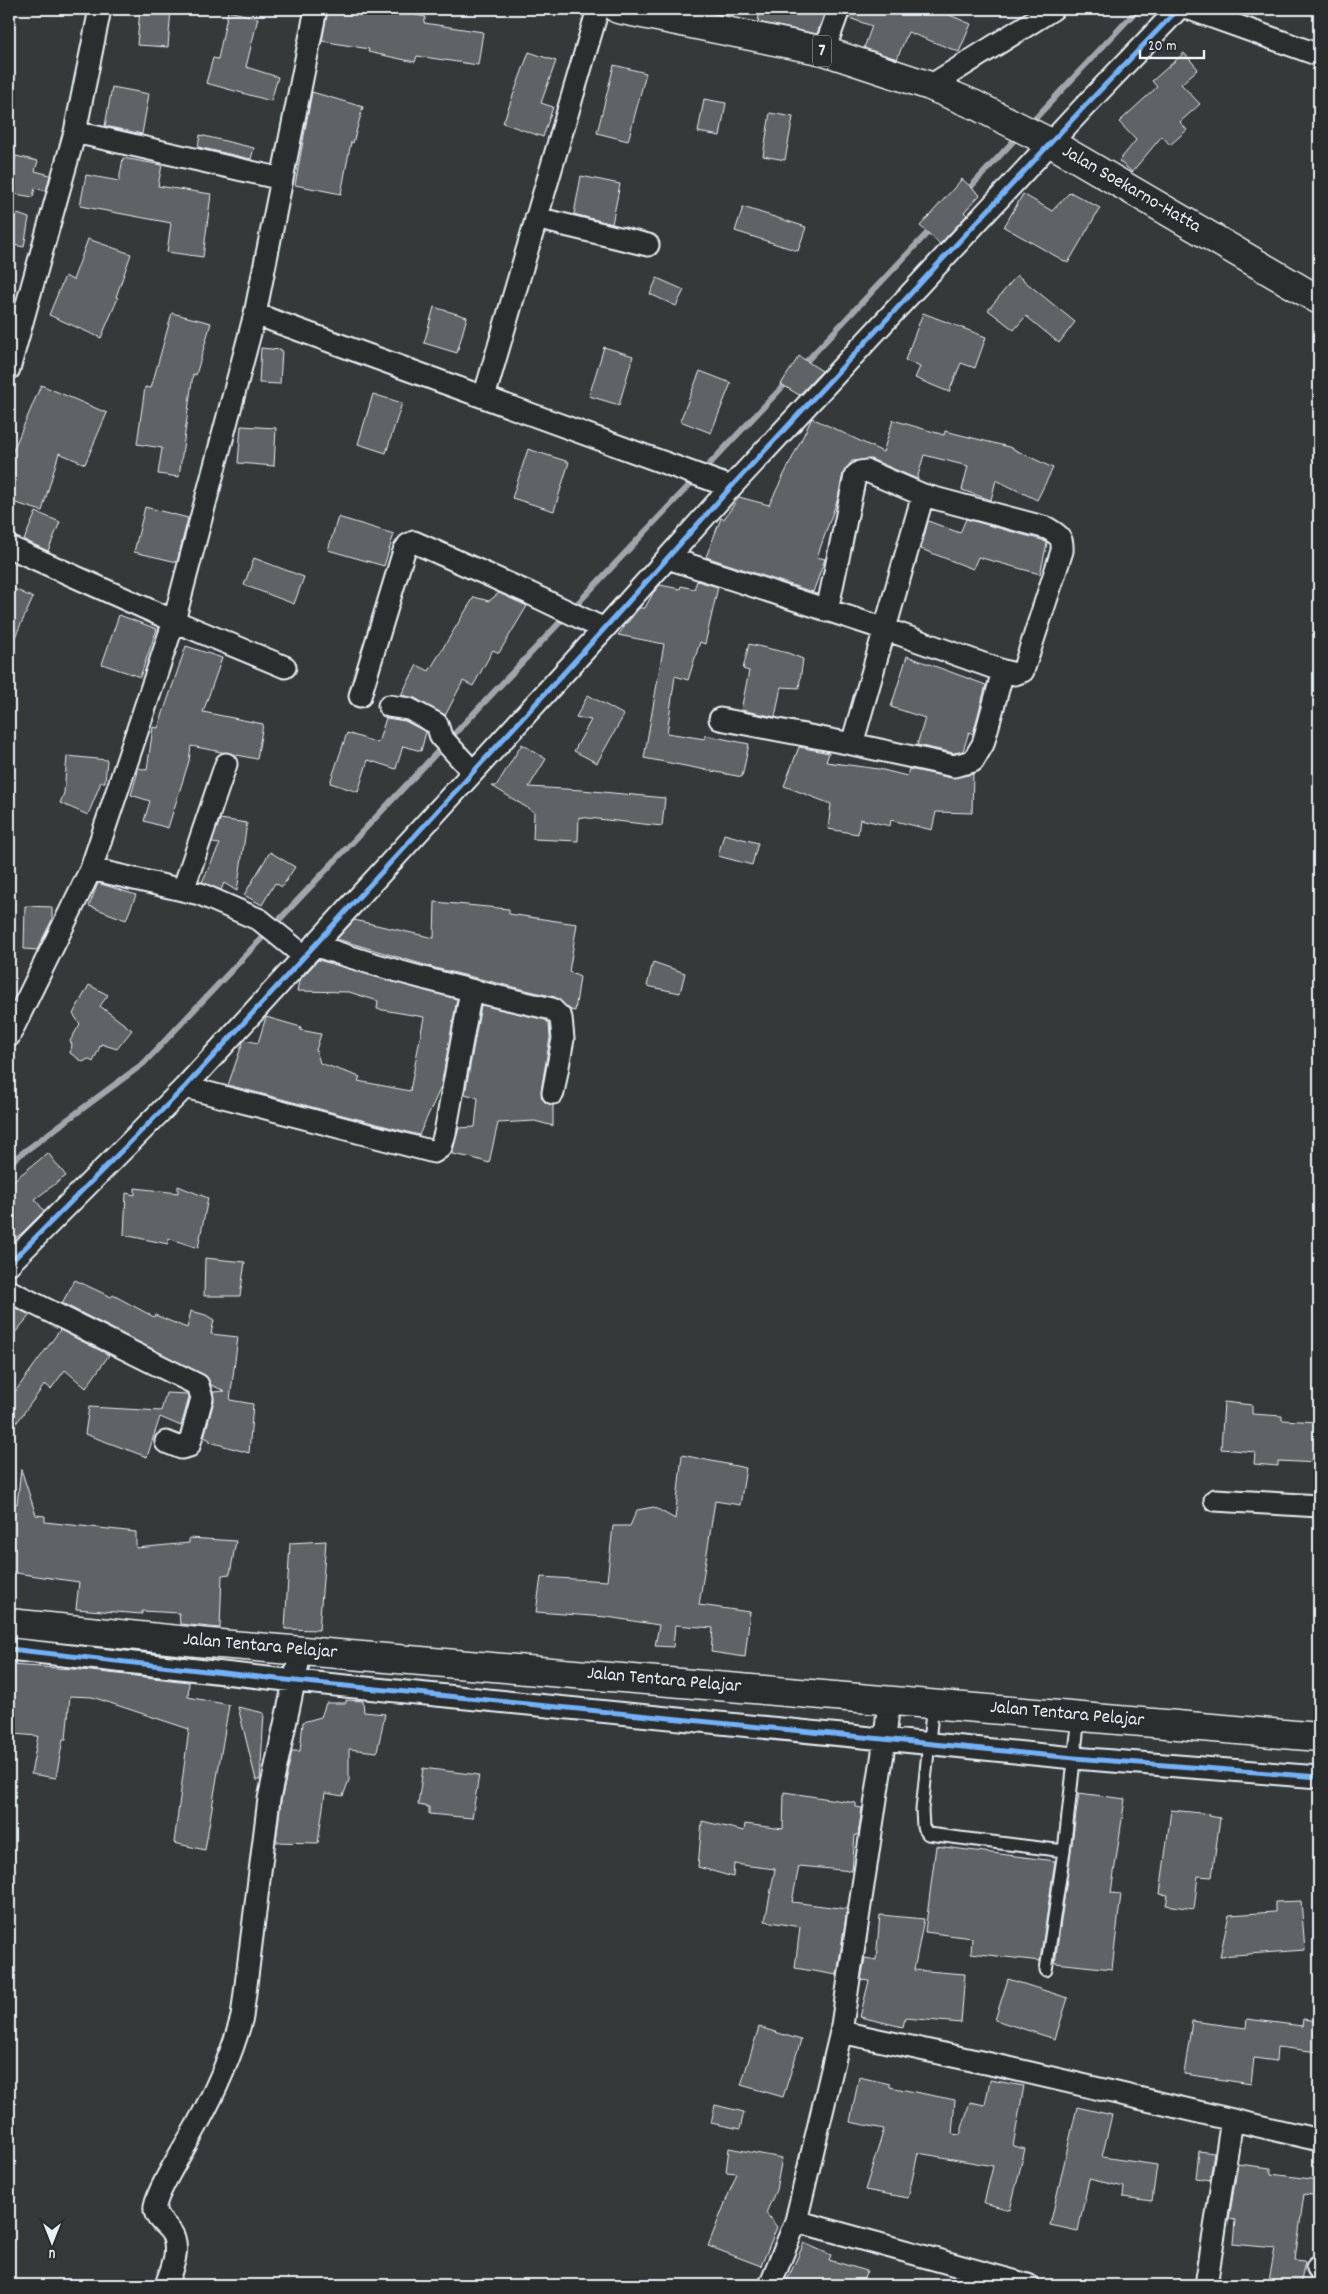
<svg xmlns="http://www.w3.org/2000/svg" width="1328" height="2294" viewBox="0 0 1328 2294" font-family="Dekko,sans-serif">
<rect width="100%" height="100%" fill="#35393a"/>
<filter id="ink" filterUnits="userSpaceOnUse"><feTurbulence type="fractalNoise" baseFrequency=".02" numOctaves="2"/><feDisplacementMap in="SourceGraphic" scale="10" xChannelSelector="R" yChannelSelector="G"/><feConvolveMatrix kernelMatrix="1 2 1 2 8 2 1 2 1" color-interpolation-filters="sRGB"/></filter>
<g filter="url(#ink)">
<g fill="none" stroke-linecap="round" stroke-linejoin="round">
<path stroke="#a0a7ac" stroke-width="6" d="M1030,124L1138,9
M966,192L1019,135
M802,366L932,228
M702,472L788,381
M9,1163L144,1063L695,479"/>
</g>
<path fill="#5f6365" stroke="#e8f1f8" d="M140,9H171L168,47L137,45Z
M328,9H345L377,14L378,9H387L426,17L424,23L483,32L478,65L417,56L415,62L368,52L369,49L322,41Z
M760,9H826L817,34L758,22Z
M851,9H935L971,24L959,52L908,32L897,59L864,48L872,26L849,18Z
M228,11L258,18L246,67L278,77L271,101L206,83L213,58L218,59Z
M529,52L556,61L541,103L553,107L543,137L503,123Z
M1184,53L1198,69L1181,84L1200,104L1180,122L1187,130L1170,145L1162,136L1132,172L1119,161L1136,140L1119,122L1157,87L1152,81Z
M614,65L646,73L628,141L597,133Z
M112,87L149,94L142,134L105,126Z
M312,92L363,107L353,143L351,142L341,194L295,185Z
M704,99L726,103L720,136L698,132Z
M770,113L793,117L785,160L763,156Z
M200,135L254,148L251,159L198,147Z
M16,156L38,161L35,171L50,175L46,191L35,188L33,197L9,193V182Z
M123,158L162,165L158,186L211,194L203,257L167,252L171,223L80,206L86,175L119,181Z
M581,176L620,184L612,224L574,214Z
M962,179L980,195L964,212L967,215L940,244L920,226Z
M1070,192L1100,208L1068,263L1004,227L1023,194L1052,211Z
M743,207L806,227L798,251L735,231Z
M9,211L29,218L24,247L9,244Z
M88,239L131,254L116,297L118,298L101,338L49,315L65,276L73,280Z
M1017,275L1075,322L1059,343L1026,316L1014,330L988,310Z
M657,278L684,290L676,306L650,294Z
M434,307L467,317L457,353L424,343Z
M172,313L211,323L196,375L193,374L179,477L158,474L162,448L137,444L145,387L151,388Z
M923,313L986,337L975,368L961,363L949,392L915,378L920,367L905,360Z
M604,347L633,356L619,405L589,396Z
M261,348L282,350L280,384L259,383Z
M799,356L822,371L799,395L781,384Z
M700,371L731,383L711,433L680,421Z
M41,385L107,413L85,464L59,453L42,511L9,501V460Z
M373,394L402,403L386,453L358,444Z
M812,418L883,452L893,420L944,435L945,431L1009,447L1053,468L1037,500L996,480L991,500L962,490L968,466L924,455L917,479L871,459L852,461L843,473L838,498L817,557L825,559L813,592L706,557L721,518L724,519L739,497L769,505Z
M241,426L276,428L274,466L238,463Z
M528,449L569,462L554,511L512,498Z
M145,507L188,518L177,562L134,552Z
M36,512L60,522L48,551L24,540Z
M338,517L394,534L384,566L328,550Z
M966,519L1042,540L1047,543L1040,574L978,557L973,569L921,549L928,521L960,533Z
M254,558L304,577L294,604L244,585Z
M697,581L718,587L705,644L700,642L688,680L675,676L667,733L705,739V735L749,744L742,777L644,758L664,644L618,635L639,608H645L653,593L660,585L680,589L681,586L694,589Z
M9,586L33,598L9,650Z
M499,593L527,606L499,653L493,650L473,686L463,681L445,716L415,698L401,695L417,665L429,671L474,597L489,601Z
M119,615L157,629L140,677L102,664Z
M749,644L788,653L803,659L799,688L781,687L775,717L741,710L749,671L743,669Z
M186,646L222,658L203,712L263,724L257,759L191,746L189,761L168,828L144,821L150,801L131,795L139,768L147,770L153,727L158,728Z
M907,656L986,685L973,734L969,732L963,751L954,753L917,745L925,718L891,707Z
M588,695L624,715L597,763L574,751L591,720L576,717Z
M386,718L405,721L426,732L421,751L403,746L396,769L368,760L358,792L330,783L347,733L378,743Z
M522,744L546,759L529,787L582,790L665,798L662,826L579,817L578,841L533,839L534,812L492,786H496Z
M799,747L829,753L826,762L879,769L907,776L909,769L952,778L973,774L972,813L936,812L932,830L891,820L890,826L860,819L858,834L828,829L831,804L784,786Z
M67,756L107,760L105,782H101L88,815L60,803L64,793Z
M220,819L247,823L237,891L224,883L221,890L202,882L220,844L212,843Z
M724,834L758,843L752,865L718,856Z
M270,852L295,867L282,887L275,883L262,905L244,895Z
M98,883L136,895L126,920L89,906Z
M435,902L509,909V914L577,924L569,972L580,977L575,1011L571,1010L555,997L435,968L337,939L354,920L434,938Z
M25,906L52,907V920L37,950L24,949Z
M318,960L457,999L441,1087L419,1135L228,1085L243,1042L245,1040L258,1043L266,1017L301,1027L300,1030L321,1034L316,1050L320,1063L360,1077L358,1081L410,1091L424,1017L377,1009L378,1001L349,992L297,991L299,981Z
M653,962L685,973L680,993L647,986Z
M89,985L108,995L100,1006L132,1030L117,1049L101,1044L93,1062L88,1059L83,1062L70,1053L72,1045L70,1041L80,1024L73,1014Z
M481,1005L546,1020L549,1024L550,1038L541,1091L545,1102L553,1105V1126L535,1121L498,1123L489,1163L473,1158L452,1154L459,1128L475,1127L478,1098L465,1094Z
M48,1153L66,1176L35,1199L44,1211L22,1233L9,1243V1184Z
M178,1186L208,1198L198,1248L168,1238V1244L124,1235L126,1193L135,1195V1188L178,1193Z
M205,1258L245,1262L240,1296H204Z
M75,1280L111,1297L113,1295L154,1317L155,1315L187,1328L191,1311L206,1315L214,1320L211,1334L238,1337L230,1400L253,1404L249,1453L210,1442V1440L204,1437L214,1401L213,1392L225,1391L211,1385L207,1377L62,1303Z
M9,1305L30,1315L9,1340Z
M60,1330L109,1355L86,1388L65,1370L51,1389L45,1384L9,1433V1400Z
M166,1393L188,1394L189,1398L181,1426L160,1417L147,1457L85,1434L89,1407L161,1411Z
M1224,1402L1252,1405V1414L1282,1416V1420L1319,1422V1463L1278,1461V1466L1254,1464L1255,1452L1221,1449Z
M682,1455L746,1468L740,1505L715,1501L699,1605L750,1612L745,1657L711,1652L713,1628L675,1625L673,1647L655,1646L659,1625L607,1617L536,1612L541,1577L607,1581L613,1526H630L637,1510L654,1507L675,1519Z
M21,1469L36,1515L45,1516V1522L136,1532V1548L189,1543V1538L236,1541L230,1574L222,1575L220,1628L180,1624L179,1613L142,1611V1614L76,1609L79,1582L9,1572V1503L17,1504Z
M326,1541L319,1630L285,1629L290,1543Z
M9,1665L73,1669L189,1682L188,1697L229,1705L205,1850L174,1843L189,1729L92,1697L70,1696L66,1739H63L56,1778L31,1774L38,1736L14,1734L13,1723H9Z
M346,1700L363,1701L364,1712L385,1714L377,1752L349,1749V1780L343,1796L325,1793L318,1843L276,1842L281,1801L292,1751H300L303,1722L321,1717L326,1703H346Z
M238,1707L264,1713L260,1780H256Z
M423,1768L479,1775L472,1818L429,1814V1807L418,1805Z
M784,1792L856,1803V1807L862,1808L858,1835H855L852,1871L799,1866L792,1902L847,1909L837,1975L795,1968L800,1927L765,1921L775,1869L734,1864L733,1877L698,1867L702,1821L744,1831L745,1824L783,1829Z
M1079,1793L1125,1799L1111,1893L1121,1894L1112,1969L1055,1963Z
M1171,1810L1210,1814L1209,1816L1220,1818L1212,1877L1198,1876L1194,1909L1166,1905L1168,1895L1160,1894Z
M936,1846L1055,1861L1040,1961L971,1953L972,1938L925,1932Z
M1301,1901L1305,1950L1220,1956L1229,1915L1275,1912V1902Z
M880,1915L924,1919L914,1970L965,1974L961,2023L905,2018L903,2027L860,2017L869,1981L861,1980L865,1958L876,1960Z
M1008,1979L1068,1998L1055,2039L995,2020Z
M1247,2019L1302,2026L1303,2019L1319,2021V2052L1277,2047L1276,2061L1254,2058L1251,2084L1184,2074L1192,2021L1246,2028Z
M759,2027L801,2040L783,2097L741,2085Z
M859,2077L890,2084V2087L955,2100L952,2134L960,2135L970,2102L985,2105L990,2080L1024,2086L1013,2146L1025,2149L1010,2210L984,2203L993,2166L918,2153L908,2198L865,2190L884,2129L850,2122Z
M715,2105L744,2112L740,2129L711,2123Z
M1077,2107L1112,2115L1102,2157L1157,2165L1152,2201L1123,2197L1124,2187L1089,2179L1078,2231L1050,2225Z
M729,2148L782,2158L776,2190L766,2213L777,2227L761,2266L708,2246L737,2173L726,2172Z
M1199,2151L1214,2153L1210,2180L1196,2178Z
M1238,2164L1271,2168V2174L1319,2180V2196L1304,2194L1295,2260L1305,2261L1300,2285L1269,2281L1275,2248L1233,2244L1235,2220L1229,2219Z
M804,2243L831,2255L829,2260L867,2271L861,2285H785Z"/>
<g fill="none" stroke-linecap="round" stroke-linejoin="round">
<defs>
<path id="lane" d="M933,1703L922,1810L923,1827L928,1834L1064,1851
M1046,1970L1064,1851L1079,1716"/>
<path id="street" d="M1190,9L1319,55
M824,51L839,9
M930,86L1053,9
M75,132L282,179
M536,218L648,245
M255,314L731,487
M9,369L75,132L100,9
M484,397L598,9
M9,547L174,621L285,667
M668,558L885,629L1003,671
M360,696L404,551L408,545L414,542L529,593L604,629
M389,706L409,709L437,724L441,737L473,772
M720,719L852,744L954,766L973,761L983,744L1003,671L1015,674L1023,671L1062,551C1063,537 1059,535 1047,528L923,495L867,471L860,472L855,476L827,611
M852,744L923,495
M91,869L200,894L260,920L304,956
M183,890L226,764
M314,945C392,972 472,991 552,1009L561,1018L563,1039L553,1093
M9,1036L91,869L174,621L255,314L316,9
M185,1087L434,1152L441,1147L445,1133L471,991
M9,1264L185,1087L604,629L731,487L1083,108L1178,9
M9,1291L198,1385L202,1398L189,1446L181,1448L166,1442
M1215,1500L1319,1506
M9,1649L295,1681L1074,1758L1319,1777
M841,2032L1009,2068L1319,2140
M796,2221L1028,2285
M1317,2268L1319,2269
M166,2285C171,2270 179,2254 174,2238C171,2226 153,2220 155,2206C158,2188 187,2144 197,2125C215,2092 232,2054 242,2017L269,1799L301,1650
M770,2285L796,2221L841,2032L885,1739L889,1700
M1206,2285L1232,2120"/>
<path id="secondary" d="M9,1623L208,1643L1319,1737"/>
<path id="highway" d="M618,9L824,51L930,86L975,105L1051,143L1319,300"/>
</defs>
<use href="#lane" stroke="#e8f1f8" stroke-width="15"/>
<use href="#street" stroke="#e8f1f8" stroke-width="25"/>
<use href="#secondary" stroke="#e8f1f8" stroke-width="31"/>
<use href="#highway" stroke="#e8f1f8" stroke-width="31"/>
<use href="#lane" stroke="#2a2d2e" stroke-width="11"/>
<use href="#street" stroke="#2a2d2e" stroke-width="21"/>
<use href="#secondary" stroke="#2a2d2e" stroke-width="28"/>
<use href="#highway" stroke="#2a2d2e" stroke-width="28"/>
<defs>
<path id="cycleway" d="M9,1264L185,1087L604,629L731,487L1083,108L1178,9
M9,1649L295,1681L1074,1758L1319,1777"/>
</defs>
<use href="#cycleway" stroke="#2a2d2e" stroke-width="8"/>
<use href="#cycleway" stroke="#73b2f8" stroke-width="5"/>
</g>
</g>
<g text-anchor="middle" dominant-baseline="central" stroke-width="4" stroke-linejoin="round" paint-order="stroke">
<rect fill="#2a2d2e" stroke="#afb6bb" stroke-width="1" x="813" y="35.5" width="18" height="31" rx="4"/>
<g font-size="18" font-weight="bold" fill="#e8f1f8">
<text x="822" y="51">7</text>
</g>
<g font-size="19" fill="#e8f1f8" stroke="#2a2d2e">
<text transform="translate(1131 190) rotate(30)">Jalan Soekarno-Hatta</text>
<text transform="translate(260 1647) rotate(5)">Jalan Tentara Pelajar</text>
<text transform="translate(664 1681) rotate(5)">Jalan Tentara Pelajar</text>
<text transform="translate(1067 1715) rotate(5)">Jalan Tentara Pelajar</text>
</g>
</g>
<rect width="1328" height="2294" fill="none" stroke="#2a2d2e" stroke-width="30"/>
<rect x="15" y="15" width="1298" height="2264" fill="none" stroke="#e8f1f8" stroke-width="2" filter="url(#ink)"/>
<g transform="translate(52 2242) rotate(180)" stroke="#2a2d2e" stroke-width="4" paint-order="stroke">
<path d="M0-4L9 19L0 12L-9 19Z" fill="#e8f1f8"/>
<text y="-8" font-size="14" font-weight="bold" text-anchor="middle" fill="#e8f1f8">U</text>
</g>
<path d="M1140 50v8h64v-8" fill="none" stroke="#e8f1f8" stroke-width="2.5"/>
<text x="1148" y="50" font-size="15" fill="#e8f1f8" stroke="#2a2d2e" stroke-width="4" paint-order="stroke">20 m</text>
</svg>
